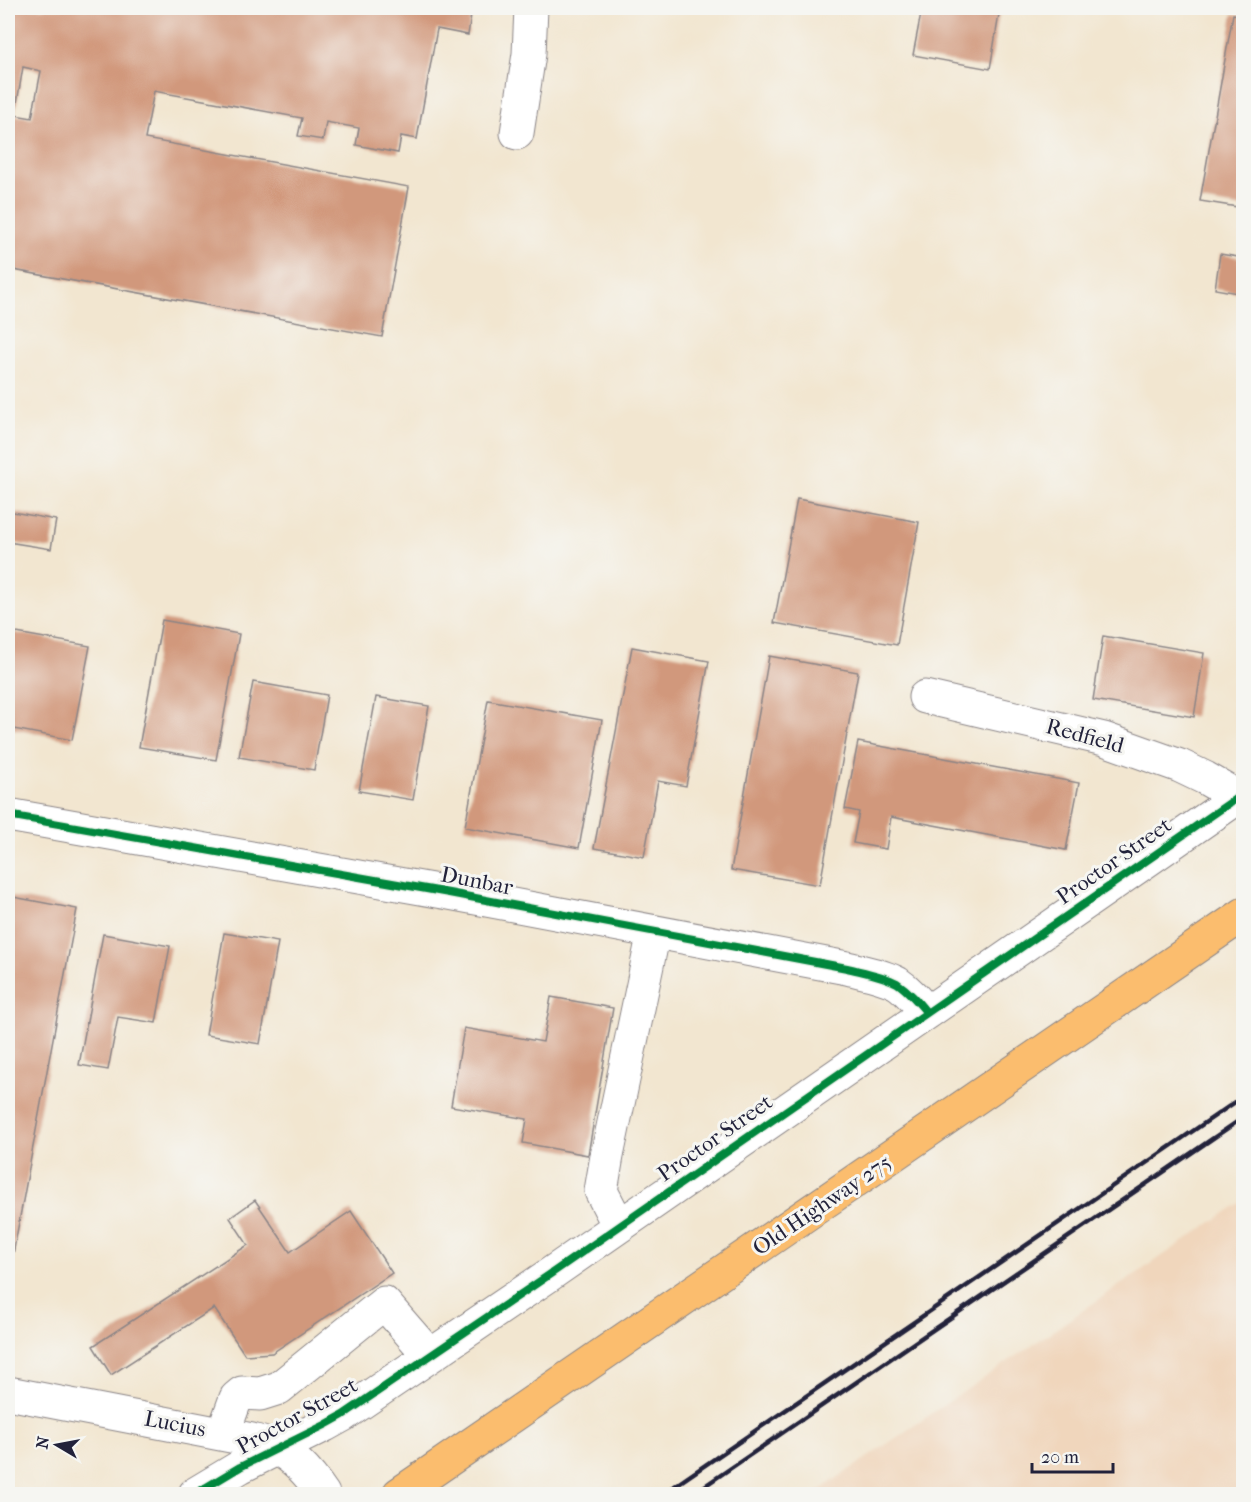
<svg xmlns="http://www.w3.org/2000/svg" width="1251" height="1502" viewBox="0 0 1251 1502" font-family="'IM FELL French Canon',serif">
<rect width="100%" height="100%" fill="#f6f6f2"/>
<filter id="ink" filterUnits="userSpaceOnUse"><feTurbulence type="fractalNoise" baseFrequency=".0167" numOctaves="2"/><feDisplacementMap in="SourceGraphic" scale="12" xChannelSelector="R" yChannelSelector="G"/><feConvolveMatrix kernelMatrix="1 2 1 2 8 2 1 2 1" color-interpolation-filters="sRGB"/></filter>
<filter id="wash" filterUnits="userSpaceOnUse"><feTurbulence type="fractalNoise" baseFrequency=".008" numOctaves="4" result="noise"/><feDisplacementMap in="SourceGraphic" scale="24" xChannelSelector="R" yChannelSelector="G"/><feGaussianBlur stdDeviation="1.35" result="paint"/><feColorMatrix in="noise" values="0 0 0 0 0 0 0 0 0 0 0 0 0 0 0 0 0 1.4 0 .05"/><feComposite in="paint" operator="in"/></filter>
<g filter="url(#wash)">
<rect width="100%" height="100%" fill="#f2e6d0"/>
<path fill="#f0d6bc" d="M1243,1201V1494H814Z"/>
<g id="blocks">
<path fill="#d1987c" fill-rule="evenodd" d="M8,8H472L468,35L437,29L417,139L401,136L398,153L356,145L359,128L326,122L323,140L298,136L302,118L154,91L145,139L409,187L382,337L8,269ZM23,67L41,71L32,118L15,115Z
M922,8H1000L990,69L913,55Z
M1233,14L1244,16V208L1200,201Z
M1220,254L1244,258V294L1215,289Z
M797,499L919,522L897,645L774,623Z
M8,511L56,520L51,549L8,542Z
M162,620L239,634L216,760L139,747Z
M11,632L90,646L72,740L8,728V653Z
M1103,636L1204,653L1194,717L1093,700Z
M632,647L709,661L686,786L658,781L644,857L594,848Z
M769,656L858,672L820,885L731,870Z
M253,682L327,695L314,770L239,757Z
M376,697L429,706L413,800L359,791Z
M488,700L602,720L579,848L465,827Z
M858,742L1079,783L1066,850L891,817L886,849L853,843L859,812L845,809Z
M8,896L77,909L12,1260L8,1259Z
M224,933L278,942L260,1044L206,1035Z
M103,934L170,946L156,1023L118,1017L108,1070L79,1065Z
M551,997L613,1008L588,1155L523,1143L527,1119L451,1106L464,1028L543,1042Z
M255,1200L290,1252L351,1211L392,1273L272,1353L245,1355L214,1308L111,1375L93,1346L248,1245L230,1218Z"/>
</g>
</g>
<g filter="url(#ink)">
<use href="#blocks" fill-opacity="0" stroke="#8a8486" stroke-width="1.5"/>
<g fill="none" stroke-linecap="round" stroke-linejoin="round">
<defs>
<path id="minor" d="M517,133L529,54L531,8
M925,697L1104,739L1180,766L1205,778L1238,797
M8,815L449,893L847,968C863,972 882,975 897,983C909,991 918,1002 927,1013
M619,1226L601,1191L607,1156L654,932
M8,1393L252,1440C259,1442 267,1444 275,1448C295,1457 311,1476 323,1494
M223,1434L236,1398L242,1393L260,1394L279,1388L384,1303L430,1356
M195,1494L240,1467L325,1425L343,1415L549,1275L1244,793"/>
<path id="major" d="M399,1494L1244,914"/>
</defs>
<use href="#minor" stroke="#8a8486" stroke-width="35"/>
<use href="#major" stroke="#8a8486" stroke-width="35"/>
<use href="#minor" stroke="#fff" stroke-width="33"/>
<use href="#major" stroke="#fbbd6e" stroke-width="33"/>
<path stroke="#22223b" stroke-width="4.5" d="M663,1494L1244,1096
M693,1494L1244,1117"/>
<defs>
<path id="cycleway" d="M8,815L449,893L847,968C863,972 882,975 897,983C909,991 918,1002 927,1013
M195,1494L240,1467L325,1425L343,1415L549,1275L1244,793"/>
</defs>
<use href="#cycleway" stroke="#f6f6f2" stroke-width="11"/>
<use href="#cycleway" stroke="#00873e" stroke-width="8"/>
</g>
</g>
<g text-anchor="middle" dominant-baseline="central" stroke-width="6" stroke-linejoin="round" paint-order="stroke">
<g font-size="22" fill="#22223b" stroke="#f6f6f2">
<text transform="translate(1085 736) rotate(15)">Redfield</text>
<text transform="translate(1114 861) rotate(-35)">Proctor Street</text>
<text transform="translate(477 881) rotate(11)">Dunbar</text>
<text transform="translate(715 1138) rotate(-35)">Proctor Street</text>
<text transform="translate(822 1205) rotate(-34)">Old Highway 275</text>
<text transform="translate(297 1416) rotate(-29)">Proctor Street</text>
<text transform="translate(175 1424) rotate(11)">Lucius</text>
</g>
</g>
<rect width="1251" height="1502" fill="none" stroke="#f6f6f2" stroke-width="30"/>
<g transform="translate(57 1445) rotate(280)" stroke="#f6f6f2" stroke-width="4.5" paint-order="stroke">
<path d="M0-4.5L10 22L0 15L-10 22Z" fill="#22223b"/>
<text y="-9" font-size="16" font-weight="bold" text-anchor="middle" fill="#22223b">N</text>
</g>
<path d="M1032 1463v9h81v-9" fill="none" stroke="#22223b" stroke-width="3"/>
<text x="1041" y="1463" font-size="18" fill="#22223b" stroke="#f6f6f2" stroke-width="4.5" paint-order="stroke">20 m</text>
</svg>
